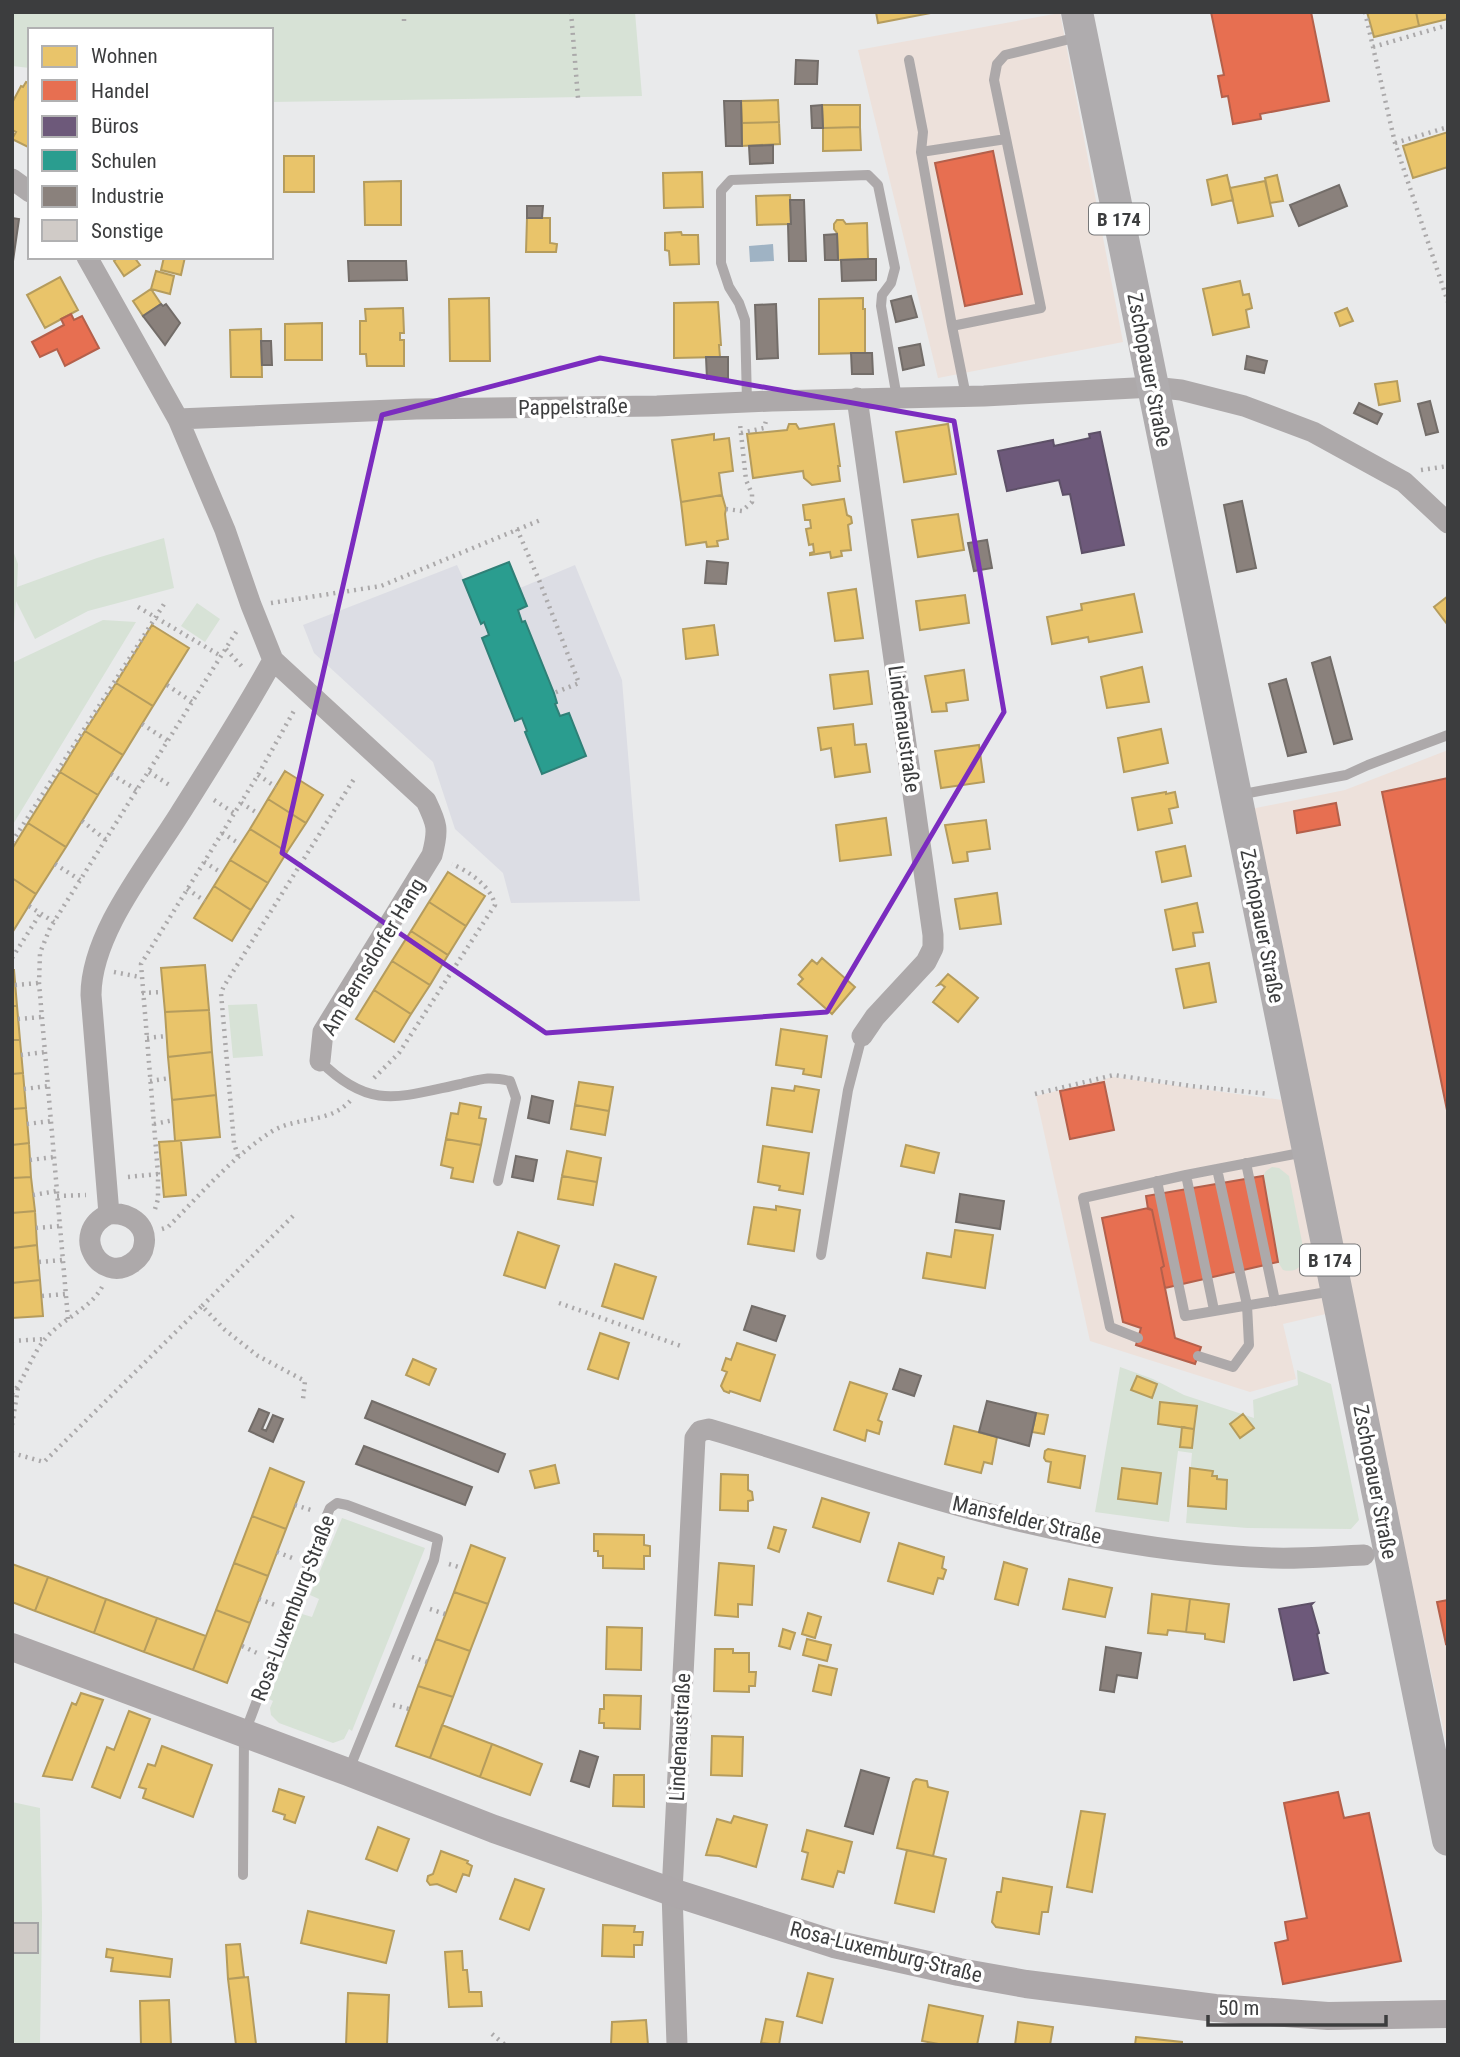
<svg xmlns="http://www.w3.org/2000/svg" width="1460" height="2057" viewBox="0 0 1460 2057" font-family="'Roboto Condensed',sans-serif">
<rect width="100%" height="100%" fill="#e9eaeb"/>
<path fill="#ede1db" d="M1060,13L1123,342L938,378L858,50Z
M1448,750V1751L1246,810L1345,790Z
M1113,1077L1282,1100L1326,1314L1283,1324L1296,1379L1250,1392L1090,1341L1036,1096Z"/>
<path fill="#dcdde4" d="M509,562L520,588L575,565L622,680L640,901L511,903L503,873L455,829L433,762L314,653L303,625L457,565L464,580Z"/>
<path fill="#d7e2d6" d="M12,12H635L642,96L271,102V30H30V68L12,66Z
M164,538L174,588L88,611L35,639L16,601L12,646V548L18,564L17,587L97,558Z
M197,603L220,619L205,642L181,626Z
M103,620L136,622L12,826V663Z
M257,1004L263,1056L233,1058L228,1005Z
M1272,1167L1279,1168L1289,1176L1305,1257C1301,1268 1295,1273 1283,1270L1278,1262L1263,1176L1266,1171Z
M1120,1367L1153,1379L1184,1395L1254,1418L1253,1400L1298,1385L1297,1370L1331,1384L1359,1520L1351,1529L1247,1528L1186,1523L1192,1453L1178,1451L1169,1522L1095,1512Z
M342,1518L425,1548L352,1731L349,1729L344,1739L333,1743L279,1723L271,1715L270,1708L273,1701L269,1699L302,1614L312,1617L319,1599L310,1595Z
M12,1802L40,1808L42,1915L40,2045H12Z"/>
<path fill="#9fb3c4" d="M773,244L774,261L750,262L749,246Z"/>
<path fill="#e9c46a" stroke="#b59c5d" stroke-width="2" d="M876,12H931V13L878,23Z
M1367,12H1416L1419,26L1374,37Z
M1416,12H1448V19L1419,26Z
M26,82L30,84V148L12,139L16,132L12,130V103L21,86L23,87Z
M778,100L779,122L742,123L741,101Z
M822,105H860V127L823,128Z
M779,122L780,144L742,146V123Z
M860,127L861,150L823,151V128Z
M1448,132V167L1413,178L1403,146Z
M284,156H314V192H284Z
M702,172L703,207L664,208L663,173Z
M1227,175L1233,200L1212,205L1207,180Z
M1277,175L1283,201L1270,203L1265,178Z
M401,181V225H365L364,182Z
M1265,181L1273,216L1238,223L1230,188Z
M790,195L791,224L757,225L756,196Z
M527,218H550V243L557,244L556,252H526Z
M837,220H843L846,224L867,223L868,259L838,260L837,233L834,229V224Z
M681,232L682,235H698L699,264L670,265L669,251L665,250V233Z
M118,257H134L140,265L124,276L114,261Z
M164,257H185L181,275L161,270Z
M156,271L174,276L170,294L151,289Z
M60,277L78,310L45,328L27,295Z
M1240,281L1243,295L1249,294L1252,308L1246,310L1249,327L1213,335L1203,289Z
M151,289L161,304L143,316L133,301Z
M489,298L490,361H450L449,299Z
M863,298V309H865V353L819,354V299Z
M718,302L721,345H719L720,357L674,358V303Z
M403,308L404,333H400V340H404V366H367L366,354H360V321H366L365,309Z
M1347,308L1353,321L1340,326L1335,313Z
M322,323V360H285V324Z
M261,329L262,377H231L230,330Z
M1397,381L1400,401L1379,405L1375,384Z
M789,424H796L799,429L834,424L840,466H838L840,481L812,485L804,478L803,471L753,478L747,434L787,430Z
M948,424L956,474L904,482L896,432Z
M714,434V440L729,438L733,471L719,473L722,495L681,502L672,440Z
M722,495L726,509L725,514L728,539L717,541L718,546L707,547L706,542L686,545L681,502Z
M844,499L847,515L851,517L852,523L848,525L851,550L841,551L842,556L831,558L830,552L810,555V553L814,552L813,544L809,545L806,529L811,528L810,520H805L803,505Z
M958,514L964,550L918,557L912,520Z
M856,589L863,638L835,641L828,593Z
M1134,594L1142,632L1089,642L1088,637L1052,644L1047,617L1082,610L1081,604Z
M965,595L969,623L920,630L916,601Z
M1448,596V623L1447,624L1434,607Z
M152,625L189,648L153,706L116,683Z
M714,625L718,655L686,659L683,629Z
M1142,667L1149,702L1107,708L1101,677Z
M964,670L968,700L946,703L947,711L932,712L925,676Z
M868,671L872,704L834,709L830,675Z
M116,683L153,706L123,755L85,731Z
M853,724L855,745L866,744L870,772L835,777L831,748L821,750L818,728Z
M1161,729L1168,763L1124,772L1118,738Z
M85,731L123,755L98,795L60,772Z
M979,745L984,782L941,788L935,751Z
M285,771L323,795L306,823L268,799Z
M60,772L98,795L66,847L28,823Z
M1166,792V794L1175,792L1178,807L1169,809L1172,823L1138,830L1132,798Z
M268,799L306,823L287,852L250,829Z
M886,818L891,855L840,861L836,825Z
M986,820L990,849L967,852L968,861L953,863L945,825Z
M28,823L66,847L36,894L12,878V849Z
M250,829L287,852L268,883L230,860Z
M1185,846L1191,876L1162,882L1156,852Z
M230,860L268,883L251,910L214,886Z
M448,872L485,896L466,926L429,902Z
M12,878L36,894L12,933Z
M214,886L251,910L232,941L194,918Z
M997,893L1001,924L960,929L955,899Z
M429,902L466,926L448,955L411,931Z
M1197,903L1203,932L1193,933L1195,946L1173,950L1165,910Z
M411,931L448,955L430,985L392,961Z
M822,958L855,987L832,1014L798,984L803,979L799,975L812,960L817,964Z
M392,961L430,985L411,1014L374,990Z
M1209,963L1216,1002L1184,1008L1176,969Z
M205,965L209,1010L165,1012L161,968Z
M12,970H14L17,1006H12Z
M948,974L978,998L958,1022L933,1002L945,987L941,984L938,985Z
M374,990L411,1014L394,1042L356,1019Z
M12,1006H17L20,1040H12Z
M209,1010L212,1052L168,1057L165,1012Z
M781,1029L827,1036L821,1077L803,1074L804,1069L776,1065Z
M12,1040H20L23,1073L12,1074Z
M212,1052L216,1095L172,1100L168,1057Z
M23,1073L26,1108L12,1109V1074Z
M579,1082L613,1087L609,1111L575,1105Z
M795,1086L819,1090L812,1132L767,1125L772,1088L794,1091Z
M216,1095L220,1137L175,1141L172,1100Z
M460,1103L481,1107L479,1118L486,1119L481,1145L446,1139L451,1113L458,1114Z
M575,1105L609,1111L605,1135L571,1129Z
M26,1108L29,1143L12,1145V1109Z
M446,1139L481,1145L473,1182L451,1178L453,1168L441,1165Z
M175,1141H181L186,1195L164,1197L159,1142Z
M29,1143L31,1177L12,1178V1145Z
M906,1145L939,1153L934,1173L901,1166Z
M763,1146L809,1153L803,1194L779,1190L780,1186L758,1182Z
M567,1151L601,1158L597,1182L562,1176Z
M562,1176L597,1182L593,1205L558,1199Z
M31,1177L35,1211L12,1213V1178Z
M776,1206L800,1210L794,1251L748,1244L754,1207L776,1210Z
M35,1211L37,1245L12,1248V1213Z
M955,1230L993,1235L985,1288L923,1278L927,1253L951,1257Z
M518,1232L559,1246L545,1288L504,1275Z
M37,1245L40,1280L12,1283V1248Z
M615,1264L656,1277L643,1319L602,1306Z
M40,1280L43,1316L12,1318V1283Z
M600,1333L629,1343L618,1379L588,1369Z
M737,1343L775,1355L760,1401L730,1391L729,1393L724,1391L721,1386L727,1372L722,1370L726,1358L731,1360Z
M413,1359L436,1369L429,1385L406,1375Z
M1137,1376L1157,1384L1152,1398L1131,1390Z
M850,1382L887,1394L878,1420L882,1422L879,1434L867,1430L865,1441L834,1430Z
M1160,1402L1197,1406L1194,1429L1158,1424Z
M1036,1413L1048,1415L1044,1434L1032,1432Z
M1243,1414L1254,1428L1240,1438L1230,1424Z
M954,1426L997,1437L992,1464L984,1462L981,1473L945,1464Z
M1182,1427L1194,1429L1192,1448L1180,1447Z
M1048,1449L1085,1456L1080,1488L1048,1482L1051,1462L1046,1461L1044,1458L1045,1451Z
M555,1465L559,1483L535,1488L530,1471Z
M270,1468L304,1482L286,1529L252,1516Z
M1122,1468L1161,1473L1157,1504L1118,1499Z
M1190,1468L1213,1471L1212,1476H1217V1479L1227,1480L1226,1509L1188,1506Z
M721,1474L748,1475V1490L752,1492L753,1500L748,1501V1511L720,1510Z
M822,1498L869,1513L860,1542L813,1527Z
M252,1516L286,1529L268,1576L234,1563Z
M774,1527L786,1530L779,1552L768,1548Z
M594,1534L644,1535V1545L650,1546V1556H644V1569L603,1568V1556H598V1551H594Z
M899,1543L944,1557L942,1568L946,1570L943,1579L938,1578L933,1594L888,1581Z
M471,1545L505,1558L488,1604L454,1592Z
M1004,1562L1027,1569L1018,1605L995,1599Z
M234,1563L268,1576L250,1623L216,1610Z
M719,1563L754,1566L752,1605L738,1604V1617L715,1615Z
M12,1564L48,1577L35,1611L12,1602Z
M48,1577L106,1599L94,1633L35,1611Z
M1069,1579L1112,1588L1105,1617L1063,1609Z
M454,1592L488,1604L470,1651L436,1639Z
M1152,1594L1190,1599L1186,1632L1168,1630L1167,1635L1148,1633Z
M106,1599L157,1618L144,1652L94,1633Z
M1190,1599L1229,1604L1224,1642L1205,1639V1634L1186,1632Z
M216,1610L250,1623L227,1683L193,1670Z
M808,1613L821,1617L815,1638L802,1634Z
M157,1618L206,1636L193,1670L144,1652Z
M607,1627L642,1628L641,1670L606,1669Z
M783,1629L795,1633L790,1649L779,1646Z
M436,1639L470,1651L453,1697L418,1686Z
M807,1639L831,1645L827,1661L803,1655Z
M715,1649H733V1653H749V1672H756L755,1686H749V1692L714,1691Z
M819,1665L837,1669L831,1695L813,1691Z
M418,1686L453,1697L430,1758L396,1746Z
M81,1693L103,1700L72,1780L43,1776L72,1703L76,1705Z
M604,1695L641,1696L640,1729L604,1728V1723H599L600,1709H604Z
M129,1711L150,1719L120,1798L92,1787L107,1747L114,1750Z
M442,1725L492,1744L480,1777L430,1758Z
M712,1736L743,1737L742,1776L711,1775Z
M492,1744L542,1764L530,1795L480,1777Z
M162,1746L212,1765L193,1817L143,1798L146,1789L139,1787L148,1764L155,1766Z
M614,1775H644V1807L613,1806Z
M916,1779L927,1781L928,1787L948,1792L933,1856L897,1848L913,1782Z
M279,1789L304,1797L295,1823L284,1819L285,1815L273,1811Z
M1081,1811L1105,1814L1092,1892L1067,1887Z
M734,1816L767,1825L756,1867L719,1856L706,1855L717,1819L731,1823Z
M378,1827L409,1839L397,1871L366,1859Z
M807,1830L852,1842L844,1873L838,1871L833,1887L802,1879L808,1853L802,1851Z
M907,1850L946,1859L934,1912L895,1903Z
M441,1851L468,1861L467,1863L472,1866L469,1876L463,1874L456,1892L437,1884L430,1885L427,1881L428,1876L433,1874Z
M1003,1878L1052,1887L1048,1912H1042L1039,1934L996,1927L992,1922L997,1892H1001Z
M515,1879L544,1889L529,1930L500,1919Z
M308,1911L394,1931L386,1963L301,1943Z
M603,1925L635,1926L634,1932H643L642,1945H634V1957L602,1956Z
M240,1944L244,1977L228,1979L226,1945Z
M107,1949L172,1959L170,1977L111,1971L113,1958L106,1957Z
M462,1951L463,1970H467L469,1992H481L482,2006L449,2007L445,1952Z
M808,1973L833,1979L822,2023L797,2016Z
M248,1977L256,2044L236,2045L228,1979Z
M348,1993L389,1995L387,2045H346Z
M169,2000L171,2045H141L140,2001Z
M929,2005L983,2016L977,2045H944L922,2041Z
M766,2019L783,2022L779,2045L761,2043Z
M646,2020L648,2045H611L612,2022Z
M1018,2022L1053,2027L1050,2045H1015Z
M1136,2037L1182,2042V2045H1135Z"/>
<path fill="#e76f51" stroke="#b4604b" stroke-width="2" d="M1211,12H1311L1329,101L1260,114L1261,119L1233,124L1228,96L1222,97L1218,76L1224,75Z
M993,151L1022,294L965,306L935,163Z
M71,314L74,320L82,316L99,348L65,366L57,349L40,357L32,342L64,325L61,319Z
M1448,778V1115L1382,792Z
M1336,803L1340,825L1297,833L1294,811Z
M1104,1082L1114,1130L1070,1139L1060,1091Z
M1263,1176L1278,1262L1165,1288L1161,1268L1164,1266L1152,1210L1148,1209L1146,1196Z
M1148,1208L1152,1210L1164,1266L1161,1268L1175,1338L1201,1347L1195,1364L1136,1345L1141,1328L1123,1322L1102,1218Z
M1448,1600V1643L1446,1644L1437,1602Z
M1338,1792L1344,1818L1369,1813L1401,1961L1283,1984L1275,1943L1288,1940L1285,1922L1307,1918L1284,1803Z"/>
<path fill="#6d597a" stroke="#5e5168" stroke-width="2" d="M1100,432L1124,545L1082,553L1070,494L1063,495L1059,480L1007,491L998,451L1053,440L1054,446L1090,438L1089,434Z
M1313,1603L1311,1605L1319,1633L1317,1634L1325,1672L1327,1673L1294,1680L1279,1609Z"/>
<path fill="#2a9d8f" stroke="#2f8077" stroke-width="2" d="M509,562L527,606L518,610L522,622L525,621L554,693L557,703L555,704L560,716L569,713L586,756L542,774L525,732L527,731L522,718L515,721L482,638L489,635L484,622L481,624L463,580Z"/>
<path fill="#8a817c" stroke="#736d69" stroke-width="2" d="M796,60L818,61L817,84H795Z
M724,101H741L742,146H726Z
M822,105L823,128H812L811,106Z
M773,145V163L750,164L749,146Z
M1339,185L1347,206L1299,226L1290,205Z
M790,200H804L806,261H789L788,224H791Z
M527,206H543L542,218H527Z
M12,218L19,219L12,268Z
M837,234L838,260H825L824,235Z
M868,259H876V280L842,281L841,260Z
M348,261H406L407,280L349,281Z
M911,296L917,317L896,322L891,301Z
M161,304L163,306L166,304L180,323L165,345L143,316Z
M776,304L778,358L757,359L755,305Z
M261,341H271L272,365H262Z
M920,344L924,365L903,370L899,348Z
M851,353H872L873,374H852Z
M1247,356L1267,361L1264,373L1245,369Z
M706,357H728V378L707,379Z
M1430,401L1438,432L1426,435L1418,404Z
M1359,403L1382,414L1377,424L1354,413Z
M1242,501L1256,568L1237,572L1224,505Z
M987,540L992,568L974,571L968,543Z
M707,561L728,563L726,584L705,583Z
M1330,657L1352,739L1334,744L1312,663Z
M1286,679L1306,752L1288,756L1269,684Z
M532,1096L553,1101L549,1123L528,1118Z
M516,1156L537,1160L533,1181L512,1177Z
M960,1194L1004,1201L1000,1229L956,1222Z
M752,1306L785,1316L776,1341L744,1330Z
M900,1369L921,1376L914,1396L893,1389Z
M372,1401L505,1454L498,1472L365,1418Z
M987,1401L1036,1413L1029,1446L979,1432Z
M259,1409L269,1413L262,1429L266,1431L273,1415L283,1419L273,1442L249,1431Z
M364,1446L472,1487L465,1505L356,1464Z
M1106,1647L1141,1653L1137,1678L1117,1675L1114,1692L1100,1690Z
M580,1751L598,1757L589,1787L571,1781Z
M861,1770L889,1778L873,1834L845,1826Z"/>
<path fill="#d0cbc7" stroke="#a5a5a6" stroke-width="2" d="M12,1923H38V1953H12Z"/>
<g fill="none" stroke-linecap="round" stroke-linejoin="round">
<path stroke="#aba9aa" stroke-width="4.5" stroke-dasharray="2 5" stroke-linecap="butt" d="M366,12V18
M404,12V25
M571,12L578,98
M1365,12L1395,143L1448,302
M1373,47L1448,25
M1395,143L1448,127
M741,433L764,428L766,421
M1421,470L1448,466
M726,509L742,511L752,502V494L746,480L740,424
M517,529L539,580L579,683L554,693
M271,603L381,586L543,519
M138,607L221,656
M226,649L244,669
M167,685L192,702
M142,724L168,741
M149,772L171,786
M111,774L137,790
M258,775L276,787
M214,800L234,813
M241,803L259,814
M82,821L106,840
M222,833L240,844
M12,842L166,601
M204,862L222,873
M55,864L80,880
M187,889L205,901
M29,906L54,922
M12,958L40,914
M114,972L140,977
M15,985L39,983
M142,993L163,992
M18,1019L42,1017
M147,1038L167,1036
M21,1055L45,1052
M374,1078L399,1053L495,905C491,886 468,871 452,864
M150,1081L170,1078
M24,1089L48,1086
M1035,1094L1114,1075L1191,1086L1269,1094
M27,1124L51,1121
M154,1124L174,1120
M238,1156L234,1143L221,993L224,986L354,779
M30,1160L54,1157
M128,1177L158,1174
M33,1195L57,1191
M57,1196L86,1195
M155,1209L158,1199V1174L141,964L258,775L295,709
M36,1228L60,1226
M162,1229L168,1227C201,1194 232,1157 271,1132C296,1116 329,1124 350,1101
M39,1262L63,1260
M42,1296L66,1294
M559,1303L681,1346
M202,1306L295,1214
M68,1319L39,983L40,953L50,928L238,629
M12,1341L44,1339
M12,1394C26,1377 31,1355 46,1338C62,1319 90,1309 102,1287
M12,1425L18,1388
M12,1453L44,1462L202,1306L225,1330L258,1356L305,1381L303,1399
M295,1505L314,1511
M277,1552L295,1559
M449,1564L462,1568
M259,1599L278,1606
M430,1609L445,1614
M242,1646L257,1653
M412,1657L427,1662
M393,1705L409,1709
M492,2034L505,2045"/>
<path stroke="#ada9aa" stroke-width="10" d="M909,60L923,132L921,152L952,326L1041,308L994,80L997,64L1005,55L1078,37
M921,152L1006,139
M952,326L966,396
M747,402L745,320L739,303L729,287L721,263V191L731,180L868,175L878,185L895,268L891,283L882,295L881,306L897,398
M1238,795L1346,775L1368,765L1448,735
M320,1061C370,1111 399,1097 461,1084C482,1079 488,1076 510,1081L516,1098L498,1181
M1246,1163L1275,1301
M1186,1175L1214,1310
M1157,1181L1185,1316L1333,1291
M821,1255L848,1090L862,1036
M1138,1338L1110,1327L1083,1198L1186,1175L1305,1152
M1198,1356L1233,1367L1249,1345L1247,1305L1217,1169
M243,1875L244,1735L327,1515L330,1508L337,1503L347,1505L438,1539L434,1560L348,1772"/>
<path stroke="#ada9aa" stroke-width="21" d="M12,179L30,192
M87,257L178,419L225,530L251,605L273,660L426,801C437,824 439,829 432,855L323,1032L320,1061
M857,398L933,935V948L926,962L875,1017L862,1036
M178,419L416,409L657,406L772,401L984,396L1153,387L1181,390L1244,406L1313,432L1404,482L1448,523
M109,1214C128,1212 148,1224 144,1245C143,1253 138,1259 132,1263C101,1285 68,1233 109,1214L91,995C91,934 147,866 179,815C211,764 244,713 273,660
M677,2045L672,1892L695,1438L700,1431L709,1429C804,1457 898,1491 994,1515C1082,1537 1183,1555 1273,1558C1303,1559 1334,1556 1364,1555"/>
<path stroke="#ada8aa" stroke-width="28" d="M12,1647L348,1772L494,1829L672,1892L834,1944L959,1972L1026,1984L1215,2008L1328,2016L1448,2014"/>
<path stroke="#afacae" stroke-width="32" d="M1077,12L1448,1840"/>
</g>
<path fill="none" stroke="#7b2cbf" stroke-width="5" stroke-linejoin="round" d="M600,358L954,421L1004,712L827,1012L546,1033L282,853L382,415Z"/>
<g text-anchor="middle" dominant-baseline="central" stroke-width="7" stroke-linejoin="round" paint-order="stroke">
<g fill="#fff" stroke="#767778" stroke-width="2">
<rect x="1089" y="203.5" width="60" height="31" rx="5"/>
<rect x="1300" y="1244.5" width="60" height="31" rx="5"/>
</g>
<g font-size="19" font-weight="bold" fill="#3c3d3e">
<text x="1119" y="219">B 174</text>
<text x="1330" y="1260">B 174</text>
</g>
<g font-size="21" fill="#3c3d3e" stroke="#fff">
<text transform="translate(1149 370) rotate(79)">Zschopauer Straße</text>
<text transform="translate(573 407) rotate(-1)">Pappelstraße</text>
<text transform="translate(904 729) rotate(82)">Lindenaustraße</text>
<text transform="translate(1262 926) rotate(79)">Zschopauer Straße</text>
<text transform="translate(373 957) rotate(-59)">Am Bernsdorfer Hang</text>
<text transform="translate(1375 1482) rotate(79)">Zschopauer Straße</text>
<text transform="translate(1027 1520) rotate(13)">Mansfelder Straße</text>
<text transform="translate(293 1608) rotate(-69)">Rosa-Luxemburg-Straße</text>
<text transform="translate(680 1737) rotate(-87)">Lindenaustraße</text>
<text transform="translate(886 1952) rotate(14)">Rosa-Luxemburg-Straße</text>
</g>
</g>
<rect width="1460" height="2057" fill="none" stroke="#3c3d3e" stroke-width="28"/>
<rect x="28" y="28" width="245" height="231" fill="#ffffff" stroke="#b1b1b2" stroke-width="2"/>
<rect x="42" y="46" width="35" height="21" fill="#e9c46a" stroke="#b1b1b2" stroke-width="2"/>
<text x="91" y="63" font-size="21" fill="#3c3d3e">Wohnen</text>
<rect x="42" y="80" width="35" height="21" fill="#e76f51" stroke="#b1b1b2" stroke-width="2"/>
<text x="91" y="98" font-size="21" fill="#3c3d3e">Handel</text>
<rect x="42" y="116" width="35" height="21" fill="#6d597a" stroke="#b1b1b2" stroke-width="2"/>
<text x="91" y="133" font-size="21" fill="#3c3d3e">Büros</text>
<rect x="42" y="150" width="35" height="21" fill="#2a9d8f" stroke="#b1b1b2" stroke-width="2"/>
<text x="91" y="168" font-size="21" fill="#3c3d3e">Schulen</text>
<rect x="42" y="186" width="35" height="21" fill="#8a817c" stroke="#b1b1b2" stroke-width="2"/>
<text x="91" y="203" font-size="21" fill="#3c3d3e">Industrie</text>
<rect x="42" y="220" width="35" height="21" fill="#d0cbc7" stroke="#b1b1b2" stroke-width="2"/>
<text x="91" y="238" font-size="21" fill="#3c3d3e">Sonstige</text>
<path d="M1208 2015v10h178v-10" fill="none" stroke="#3c3d3e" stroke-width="3.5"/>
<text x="1218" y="2015" font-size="21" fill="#3c3d3e" stroke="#ffffff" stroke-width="5" paint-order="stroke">50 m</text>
</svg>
